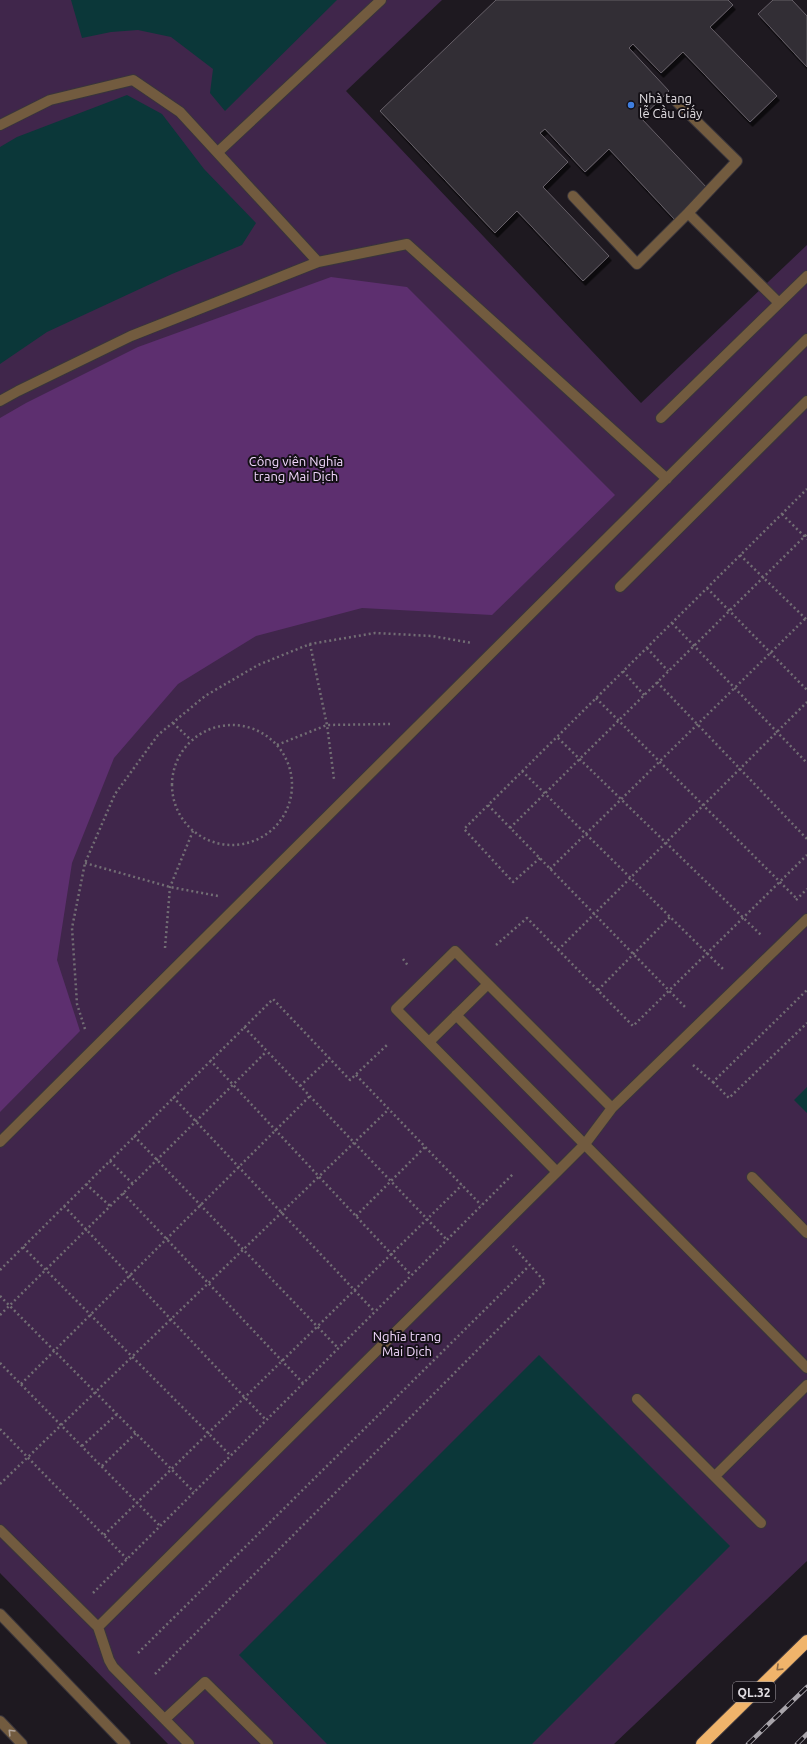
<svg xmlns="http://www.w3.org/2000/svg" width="807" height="1744" viewBox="0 0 807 1744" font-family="Ubuntu,sans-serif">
<defs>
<filter id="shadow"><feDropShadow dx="2.5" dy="4.5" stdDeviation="0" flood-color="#0009"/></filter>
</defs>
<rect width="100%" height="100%" fill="#1e1920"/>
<path fill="#40264b" d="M0,0H442L346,91L641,403L807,245V1561L614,1744H168L0,1573Z"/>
<path fill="#5d2f6f" d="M331,277L407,287L615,495L492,615L362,608L256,636L178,684L114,758L72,863L57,960L80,1031L0,1112V418L26,403L138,347Z"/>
<path fill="#0b3739" d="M71,0H337L225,111L210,93L213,69L171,37L138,30L111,32L82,38Z
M127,95L162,114L204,169L256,223L242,245L172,274L47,332L0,364V147L17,137Z
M807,1087V1113L794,1100Z
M539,1355L730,1546L532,1744H327L239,1655Z"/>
<path fill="#332d35" stroke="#666068" filter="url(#shadow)" d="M496,0H728L733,5L710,27L777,96L750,122L683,52L661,73L633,44L629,48L669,91L641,118L708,189L675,220L609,149L585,172L545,129L540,133L568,162L543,187L609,256L583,281L517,211L495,233L380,111Z
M773,0H792L807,16V67L758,14Z"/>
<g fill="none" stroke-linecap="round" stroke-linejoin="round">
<defs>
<path id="minor" d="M0,125L50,100L133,80L180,112L318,262L407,244L667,479
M218,152L381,0
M573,196L637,264L688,213L737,161L677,102
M688,213L779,303
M0,401L18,391L131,336L318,262
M661,418L807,276
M620,587L807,401
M456,1015L807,1368
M429,1042L488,984
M0,1142L807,339
M557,1172L396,1009L455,951L612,1108
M752,1177L807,1233
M637,1399L761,1523
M715,1476L807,1385
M0,1530L98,1627L109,1660L113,1667L189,1744
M0,1614L125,1744
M98,1627L557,1172L585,1144L612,1108L807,919
M165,1719L205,1682L268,1744
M0,1721L22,1744"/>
<path id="highway" d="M702,1744L807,1641"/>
</defs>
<use href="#minor" stroke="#39353b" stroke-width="12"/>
<use href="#highway" stroke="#39353b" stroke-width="14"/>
<path stroke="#726e74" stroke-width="2.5" stroke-dasharray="2 3" stroke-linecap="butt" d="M782,514L807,539
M740,555L807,620
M707,588L807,690
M672,623L807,763
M310,644L327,725L334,779
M647,648L668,671
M623,671L644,695
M657,682L807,839
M596,698L797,899
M173,723L191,740
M172 785a60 60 0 1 1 120 0a60 60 0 1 1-120 0Z
M558,738L761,935
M277,745L327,725L390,724
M522,771L724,970
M488,805L686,1008
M510,828L807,534
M540,858L513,882L464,829L807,489
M85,863L170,887L218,896
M550,869L807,617
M796,900L807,889
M496,945L527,918L633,1026L807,855
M165,948L170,887L193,831
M558,950L807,702
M403,959L409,967
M598,990L670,917
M244,1027L447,1240
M85,1029L77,1004L72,928L85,863L115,794L158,735L205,696L258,665L310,644L375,633L432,636L472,643
M210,1060L411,1275
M693,1065L713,1082L807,990
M356,1075L481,1205
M713,1082L729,1098L807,1023
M300,1086L330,1058
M173,1097L375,1312
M134,1136L338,1348
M110,1161L133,1184
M86,1184L110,1206
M123,1193L303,1383
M64,1206L266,1420
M356,1216L425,1147
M23,1247L231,1456
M0,1270L273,999L350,1080L387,1045
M0,1296L194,1492
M0,1315L266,1052
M0,1363L160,1526
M21,1384L310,1096
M0,1429L127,1559
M82,1446L117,1414
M102,1466L136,1433
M0,1484L389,1109
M104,1535L462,1185
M93,1593L513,1174
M138,1653L529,1266
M155,1674L545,1282L513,1246"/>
<use href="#minor" stroke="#725b3f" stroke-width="10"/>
<use href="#highway" stroke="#f0b46b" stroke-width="12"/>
<defs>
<path id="rail" d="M748,1744L807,1687
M797,1744L807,1734"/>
</defs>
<use href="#rail" stroke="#a8a4aa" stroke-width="4.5"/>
<use href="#rail" stroke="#141016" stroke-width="3" stroke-dasharray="9" stroke-linecap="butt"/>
</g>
<defs><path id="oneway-chevron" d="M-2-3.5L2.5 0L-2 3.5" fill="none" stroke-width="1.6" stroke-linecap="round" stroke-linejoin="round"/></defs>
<use stroke="#8d6a45" href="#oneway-chevron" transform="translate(779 1668) rotate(136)"/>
<use stroke="#b0a399" href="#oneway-chevron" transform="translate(11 1732) rotate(-134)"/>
<circle fill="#3f7fe0" stroke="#141016" stroke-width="1.5" cx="631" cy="105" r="4"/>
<g text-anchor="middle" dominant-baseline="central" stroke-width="4" stroke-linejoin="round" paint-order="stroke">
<rect fill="#141016" stroke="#a4a0a6" stroke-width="1" x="733" y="1682" width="42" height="20" rx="3"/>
<g font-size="12" font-weight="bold" fill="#e2dee3">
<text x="754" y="1692">QL.32</text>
</g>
<g font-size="13" fill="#e2dee3" stroke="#141016" text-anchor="start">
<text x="639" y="98">Nhà tang<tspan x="639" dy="15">lễ Cầu Giấy</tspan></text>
</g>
<g font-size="13" fill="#f1d7fc" stroke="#141016">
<text x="296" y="461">Công viên Nghĩa<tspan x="296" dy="15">trang Mai Dịch</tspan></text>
<text x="407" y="1336">Nghĩa trang<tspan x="407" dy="15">Mai Dịch</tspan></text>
</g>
</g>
</svg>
